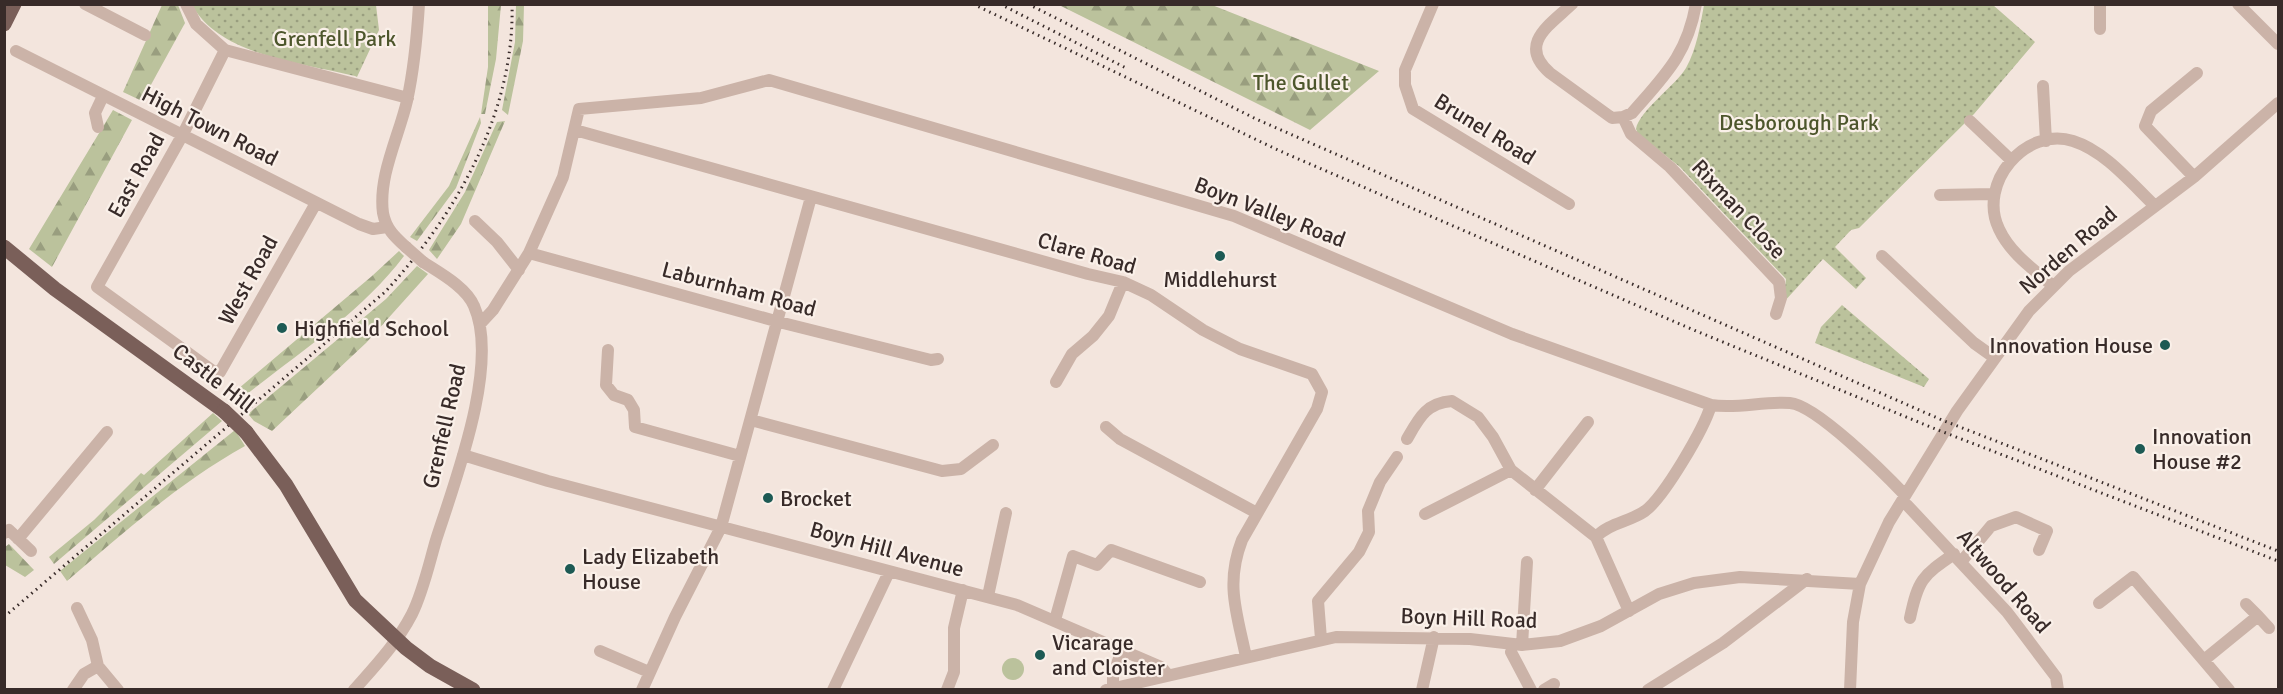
<svg xmlns="http://www.w3.org/2000/svg" width="2283" height="694" viewBox="0 0 2283 694" font-family="Signika,sans-serif">
<defs>
<pattern id="forest-firs" width="22" height="20" patternUnits="userSpaceOnUse" patternTransform="scale(1.5)"><rect width="22" height="20" fill="#bbc29c"/><path d="M5 1l3.5 6h-7zM16 11l3.5 6h-7z" fill="#999e7f"/></pattern>
<pattern id="park-dots" width="8" height="8" patternUnits="userSpaceOnUse" patternTransform="scale(1.5)"><rect width="8" height="8" fill="#bbc29c"/><path d="M2 2h.1M6 6h.1" fill="none" stroke="#999e7f" stroke-width="1.8" stroke-linecap="round"/></pattern>
</defs>
<rect width="100%" height="100%" fill="#f3e5dd"/>
<path fill="#bbc29c" d="M1002 669a11 11 0 1 1 22 0a11 11 0 1 1-22 0Z"/>
<path fill="url(#forest-firs)" d="M162,5H178L185,23L142,101L123,92Z
M488,5H501L496,59L485,114H481L488,67Z
M516,5H524L523,41L508,115L502,110L515,42Z
M1059,5H1212L1379,71L1310,130Z
M113,110L132,120L52,267L29,249Z
M480,117L481,123L456,188L417,241L410,237L449,186Z
M505,121L461,224L437,259L429,250L465,192L497,122Z
M399,251L404,256C360,314 294,356 237,402L232,394L372,276Z
M417,266L428,274L366,343L272,431L254,421L248,414L386,299Z
M213,413L222,421L54,564L49,557L94,520L141,473L144,475Z
M235,430L245,446C180,482 123,533 67,581L60,571Z
M9,544L34,570L25,577L5,565V547Z"/>
<path fill="url(#park-dots)" d="M192,5H376L379,30L357,77L355,76C303,63 220,56 192,5Z
M1704,5H1993L2035,42L1974,114L1859,228L1851,230L1835,247L1866,278L1856,289L1823,259L1783,303L1786,279L1680,167L1638,134L1636,129C1639,111 1676,85 1686,68C1697,48 1700,26 1704,5Z
M1842,305L1929,379L1924,387L1815,343L1821,327Z"/>
<g fill="none" stroke-linecap="round" stroke-linejoin="round">
<path stroke="#cbb3a8" stroke-width="12" d="M85,4L145,35
M186,4L196,24L225,50L408,98
M1433,4L1405,70V85L1413,109L1569,204
M1572,4C1550,25 1517,44 1550,73L1612,118L1623,117L1632,113C1665,75 1687,55 1696,4
M2100,4V29
M2238,4L2278,44
M225,50L183,134L97,287L213,371L220,372L316,203
M16,51L359,224L373,229L387,227
M2043,86L2046,141
M1623,117L1631,134L1670,167L1779,282L1781,298L1776,314
M1970,121L2011,160
M98,127L95,113L103,96
M575,130L1088,274L1123,282L1151,295L1203,330L1240,349L1312,374L1322,392L1317,409L1242,540C1225,584 1237,613 1246,657
M2194,177L2145,126L2151,111L2197,73
M1940,195L1993,194
M475,221L497,242L519,270
M406,247C395,237 386,229 383,213C378,176 399,136 407,101C414,69 417,37 419,4
M529,253L779,322L931,360L938,359
M1882,256L1974,343L1995,358
M2052,285C2033,269 2010,253 1999,229C1977,183 2026,126 2073,141C2105,151 2131,183 2155,206
M480,324L493,310L529,253L563,177L579,109L701,98L769,80L1234,216L1512,334L1711,405C1738,409 1763,401 1790,403C1816,405 1885,474 1905,495
M608,350L606,385L614,395L628,400L634,410L635,427L740,456
M1056,382L1072,354L1093,336L1109,316L1123,282
M751,420L942,471L961,469L993,445
M1106,427L1120,439L1257,513
M1407,439C1419,418 1426,403 1452,401L1478,417L1493,437L1511,470L1596,537L1629,611
M463,455L548,481L1017,605L1161,667L1168,675
M1535,490L1588,422
M1907,505L2007,612L2056,677L2058,690
M1425,514L1511,470
M4,533L9,530L31,551
M1596,537C1609,523 1629,522 1645,511C1664,497 1704,429 1711,405
M18,539L107,432
M1961,562L1991,526L2016,517L2047,531L2039,550
M988,596L1006,513
M2099,603L2133,577L2229,690
M2246,604L2258,616
M77,608L92,640L98,666L118,690
M1910,618C1918,580 1922,576 1954,554
M1055,620L1073,556L1097,565L1111,550L1200,582
M1321,639L1318,601L1359,552L1369,532L1368,511L1380,482L1397,457
M1522,645L1527,562
M600,651L649,672
M1511,652L1531,690
M2204,660L2258,616L2269,628
M1113,688V675L1122,650
M73,690L84,674L98,666
M354,690C376,665 397,643 412,614C423,592 429,564 436,540C455,481 500,364 474,306C466,287 440,273 423,262
M642,690L675,617L721,527L811,197
M833,690L889,572
M947,690L954,672V628L963,590
M1106,690L1336,637L1470,639L1522,645L1560,641L1601,626L1659,594L1694,583L1740,577L1860,584
M1422,690L1434,637
M1544,690L1554,684
M1648,690L1723,643L1807,579
M1850,690L1853,622L1860,584L1889,522L1957,411L2029,311L2069,271L2194,177L2278,103"/>
<path stroke="#7a5f59" stroke-width="15" d="M4,24L14,4
M4,247L55,289L224,411
M246,432L286,485L355,600L406,648L430,666L473,690"/>
<path stroke="#382b29" stroke-width="3" stroke-dasharray="1.5 4.5" stroke-linecap="butt" d="M973,4L1280,151L1696,331L1938,430L2278,561
M1000,4L1126,68
M1028,4L1256,119L1942,420L2278,551
M4,617L385,292C456,215 515,112 512,4"/>
<path stroke="#cbb3a8" stroke-width="12" d="M406,247L423,262"/>
<path stroke="#7a5f59" stroke-width="15" d="M224,411L246,432"/>
</g>
<g fill="#1d5a54" stroke="#faf0e9" stroke-width="2">
<circle cx="1220" cy="256" r="6"/>
<circle cx="282" cy="328" r="6"/>
<circle cx="2165" cy="345" r="6"/>
<circle cx="2140" cy="449" r="6"/>
<circle cx="768" cy="498" r="6"/>
<circle cx="570" cy="569" r="6"/>
<circle cx="1040" cy="655" r="6"/>
</g>
<g text-anchor="middle" dominant-baseline="central" stroke-width="4.5" stroke-linejoin="round" paint-order="stroke">
<g font-size="22" fill="#4d562c" stroke="#faf0e9">
<text x="335" y="38">Grenfell Park</text>
<text x="1301" y="82">The Gullet</text>
<text x="1799" y="122">Desborough Park</text>
</g>
<g font-size="22" fill="#382b29" stroke="#faf0e9">
<text transform="translate(210 126) rotate(27)">High Town Road</text>
<text transform="translate(1485 129) rotate(32)">Brunel Road</text>
<text transform="translate(136 175) rotate(-61)">East Road</text>
<text transform="translate(1739 209) rotate(47)">Rixman Close</text>
<text transform="translate(1270 212) rotate(21)">Boyn Valley Road</text>
<text transform="translate(2068 250) rotate(-41)">Norden Road</text>
<text transform="translate(1087 253) rotate(16)">Clare Road</text>
<text transform="translate(248 280) rotate(-61)">West Road</text>
<text transform="translate(739 289) rotate(15)">Laburnham Road</text>
<text transform="translate(214 378) rotate(38)">Castle Hill</text>
<text transform="translate(444 426) rotate(-77)">Grenfell Road</text>
<text transform="translate(887 549) rotate(15)">Boyn Hill Avenue</text>
<text transform="translate(2004 581) rotate(49)">Altwood Road</text>
<text transform="translate(1469 618) rotate(2)">Boyn Hill Road</text>
</g>
<g font-size="22" fill="#382b29" stroke="#faf0e9" text-anchor="start">
<text x="1220" y="279" text-anchor="middle">Middlehurst</text>
<text x="294" y="328">Highfield School</text>
<text x="2153" y="345" text-anchor="end">Innovation House</text>
<text x="2152" y="436">Innovation<tspan x="2152" dy="25">House #2</tspan></text>
<text x="780" y="498">Brocket</text>
<text x="582" y="556">Lady Elizabeth<tspan x="582" dy="25">House</tspan></text>
<text x="1052" y="642">Vicarage<tspan x="1052" dy="25">and Cloister</tspan></text>
</g>
</g>
<rect width="2283" height="694" fill="none" stroke="#382b29" stroke-width="12"/>
</svg>
